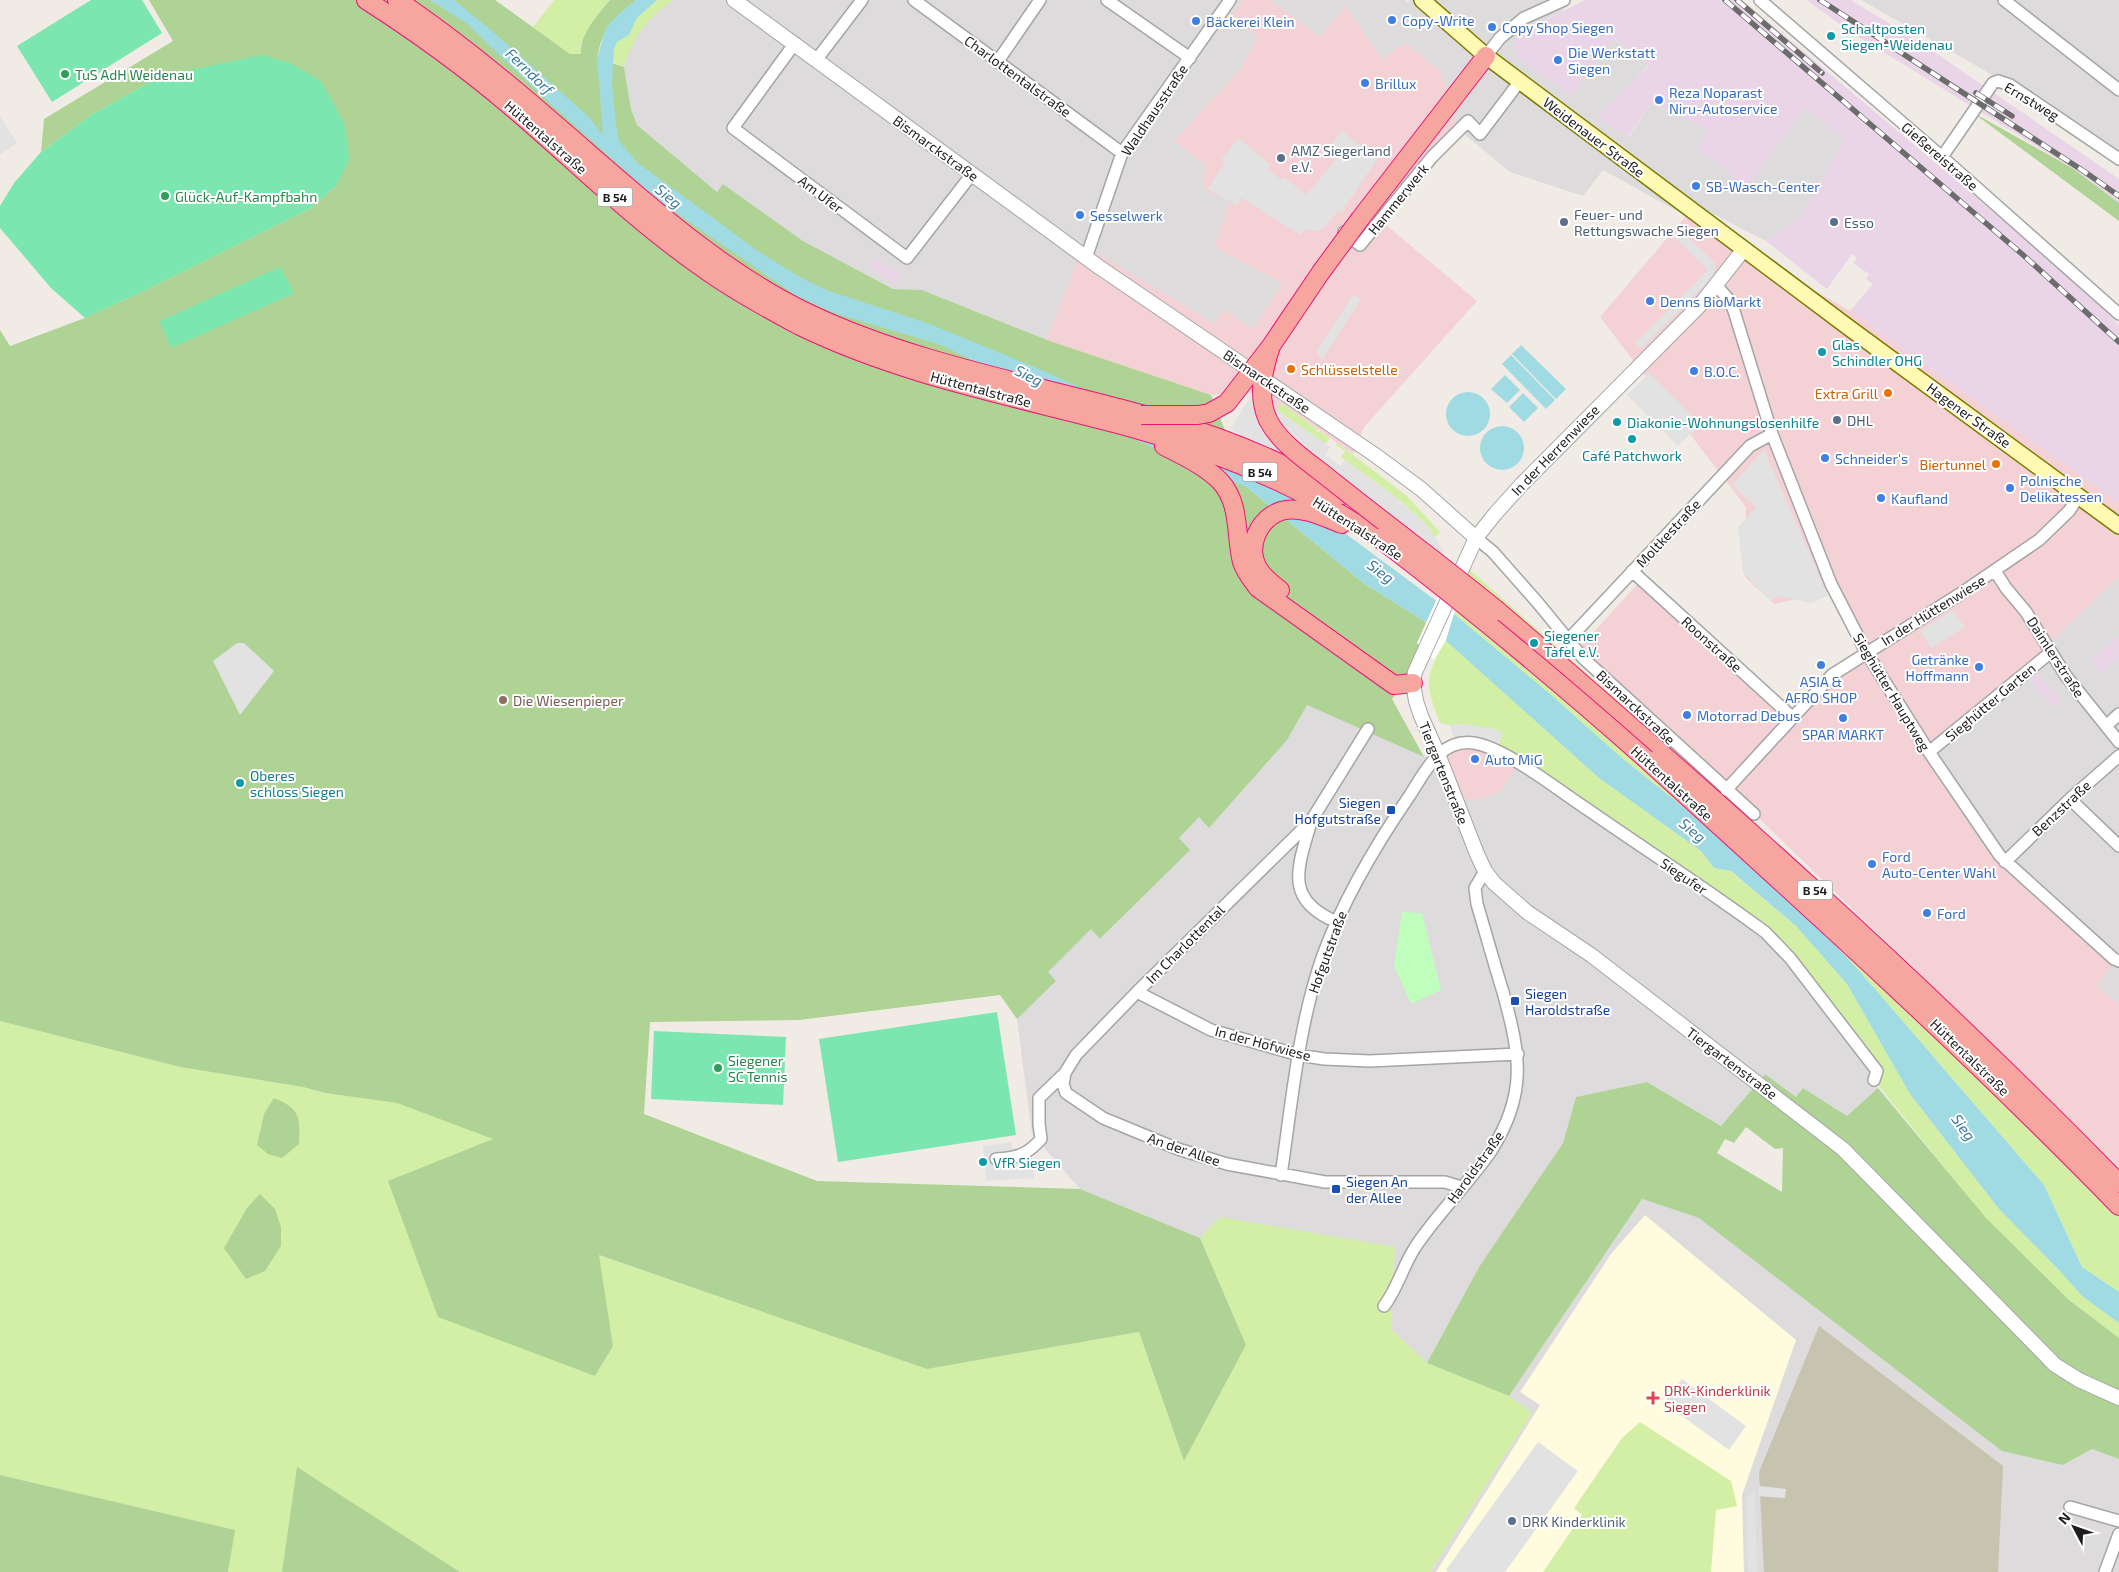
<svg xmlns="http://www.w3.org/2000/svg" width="2119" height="1572" viewBox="0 0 2119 1572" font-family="'Exo 2',sans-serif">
<rect width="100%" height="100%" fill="#f0ebe4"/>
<path fill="#dddbdb" d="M673,0H1242L1231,16L1258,36L1240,70L1174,141L1205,164L1203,189L1231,201L1214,247L1282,283L1253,329L1215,325L1084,246L1047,340L922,290L893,289L803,241L723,184L717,192L637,125L631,109L624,67L632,43L642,27L654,14Z
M1269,0H1405L1407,3L1410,0H1560L1564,10L1531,27L1572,96L1613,38L1649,64L1598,117L1629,138L1651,103L1708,130L1806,107L1844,140L1800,218L1766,241L1698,206L1686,216L1603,170L1583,196L1510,172L1457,128L1399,49L1382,59L1346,7L1320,36Z
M1861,0H2119V165L1984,70Z
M2119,576V1005L2096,986L2109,970L2009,866L1937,764L1936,752Z
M1307,705L1424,757L1438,754L1518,764L1765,932L1877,1071L1874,1080L1878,1088L1847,1116L1803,1088L1796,1098L1765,1074L1721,1126L1647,1082L1576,1097L1563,1143L1479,1267L1427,1363L1391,1329L1220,1217L1200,1238L1080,1189L1032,1134L1017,1019L1056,981L1047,972L1091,929L1101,939L1189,850L1179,838L1199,817L1209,828L1287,740Z
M1642,1199L1699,1218L2063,1465L2092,1449L2119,1459V1572H1430L1532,1413L1509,1396Z"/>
<path fill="#f3d1d4" d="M1242,0H1269L1320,36L1346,6L1382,59L1406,43L1442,73L1457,128L1380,220L1477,301L1364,427L1353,454L1281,403L1277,410L1253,393L1211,395L1047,340L1083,245L1215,324L1224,310L1253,329L1282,283L1214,247L1230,201L1203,189L1205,164L1174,141L1240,70L1258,36L1231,16Z
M1686,216L1850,311L2119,503V576L1936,752L1937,764L2000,856L2114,959L2109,970L2096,986L2119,1005V1167L1581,646L1643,578L1791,715L1861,654L1828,592L1774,604L1745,577L1746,507L1600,317Z
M1450,725L1518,764L1500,792L1480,799L1457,802L1438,754L1456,744Z"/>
<path fill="#ead5e8" d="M1585,0H1742L2064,271L2119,325V503L1850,311L1873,284L1866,279L1869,274L1853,263L1857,258L1852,254L1827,289L1766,241L1800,218L1844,140L1806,107L1747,187L1697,148L1708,130L1651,103L1628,138L1597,117L1649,65L1614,38L1572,96L1517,56L1513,42L1531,27Z
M1807,0H1851L1927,47L2119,179V203L2072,168L1849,31Z
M877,258L901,276L895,284L871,266Z
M2119,635V657L2101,673L2090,662Z
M2038,673L2061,701L2053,708L2029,680Z"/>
<path fill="#fffbde" d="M1645,1215L1796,1340L1742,1495L1744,1572H1436L1540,1405L1520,1392L1611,1254Z"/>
<path fill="#c6c3ae" d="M1819,1326L2003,1466L1998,1572H1764L1759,1472Z"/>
<path fill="#d2efa5" d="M554,0H610L598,14L580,46L582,54H570L533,27Z
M657,0H673C645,21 635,34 624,67L613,62L614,49L617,42L629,35L637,18Z
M1281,403L1317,429L1316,431L1319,432L1320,431L1330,438L1325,444L1277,410Z
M1337,443L1406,495L1440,532L1435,537C1411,504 1373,481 1341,457L1345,451L1335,445Z
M1469,569L1732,802L2119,1171V1292L2082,1267L2044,1185L1862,974L1774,879L1623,759L1550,694L1451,611Z
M1446,640L1599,778L1701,851L1714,868L1730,871L1796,926L1847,984L1910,1094L1999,1209L2058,1269L2082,1296L2119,1323V1338L2069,1300L1985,1218L1874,1080L1877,1071L1778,944L1495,751L1503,733L1464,724L1450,725L1440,723C1425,684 1424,677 1446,640Z
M0,1021L180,1067L303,1087L325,1093L397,1103L494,1139L595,1376L613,1346L598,1255L927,1369L1139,1332L1184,1461L1246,1345L1200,1238L1220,1217L1395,1247L1391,1329L1427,1363L1509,1396L1532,1413L1430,1572H460L297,1468L282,1572H228L234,1530L0,1475Z
M1640,1422L1731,1481L1737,1506L1716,1510L1711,1572H1543L1582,1515L1574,1508L1622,1438Z"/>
<path fill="#aed395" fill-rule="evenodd" d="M149,0H495L570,54H581C579,36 598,14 610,0H636C613,19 603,27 597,58L624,67L631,109L637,125L717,192L723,184L803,241L893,289L922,290L1047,340L1211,395L1248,488L1362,582L1424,621L1440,635L1392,699L1424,757L1307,705L1287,740L1209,828L1199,817L1179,838L1190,850L1100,939L1091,929L1048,972L1056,981L1017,1019L1000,995L799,1020L650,1022L644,1114L817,1181L1080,1189L1200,1238L1246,1345L1184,1461L1139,1332L927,1369L599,1255L613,1346L595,1376L438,1317L388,1181L493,1139L397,1103L325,1093L303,1087L180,1067L0,1021V330L10,346L85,318L148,289L311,208L336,186L161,76L91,115L41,152L44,119L173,41Z
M1972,112L2072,168L2119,203V221Z
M1765,1074L1796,1097L1803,1088L1847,1116L1878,1088L1986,1218L2069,1300L2119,1338V1459L2092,1449L2063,1465L2002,1451L1699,1218L1642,1199L1509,1396L1427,1363L1479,1267L1563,1143L1576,1097L1647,1082L1721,1126ZM1746,1127L1775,1149L1783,1148L1782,1192L1717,1153L1725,1139L1734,1143Z
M274,1098C301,1109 300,1118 299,1144L282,1158L268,1154L257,1145L264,1114Z
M260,1194L275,1209L281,1227V1246L265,1271L246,1279L224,1248L247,1208Z
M297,1467L460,1572H282Z
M0,1475L235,1530L228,1572H0Z"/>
<path fill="#bffebd" d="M1402,912L1422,913L1441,990L1411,1004L1394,966Z"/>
<path fill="#7be6b0" d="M91,0H142L162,33L52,102L17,46Z
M262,55L290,63L321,81L344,123L347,140L349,159L336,186L311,208L148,289L85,318L51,288L0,228V206L14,183L41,152L91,115L161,76Z
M280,267L294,293L171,348L160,321Z
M997,1012L1016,1135L838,1162L819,1039Z
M654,1031L786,1037L783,1105L651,1099Z"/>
<path fill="#e2e2e2" d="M0,116L17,143L0,155Z
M1342,131L1377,159L1341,213L1338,211L1324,228L1316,231L1305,229L1301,235L1241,198L1237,205L1208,189L1225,162L1221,160L1238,138L1271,165L1268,169L1281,180L1284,177L1306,195L1340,155L1330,146Z
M1680,230L1715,263L1714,276L1641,349L1635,343L1708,270L1673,236Z
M1353,295L1361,299L1322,360L1316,351Z
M1649,373L1701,424L1678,446L1627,395Z
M1253,393L1330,447L1326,455L1341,466L1345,460L1390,493L1428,526L1444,552L1439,563L1230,429Z
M1764,450L1828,596L1811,603L1780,596L1770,601L1743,572L1738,528L1756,507L1732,485Z
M1953,610L1965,627L1931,648L1920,631Z
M237,643H244L274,671L240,715L213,661Z
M1464,724L1490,728L1503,733L1495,751L1456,744L1450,725Z
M1011,1142L1012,1149L1031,1147L1034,1178L986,1181L983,1146Z
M1682,1379L1746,1426L1729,1450L1664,1403Z
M1538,1442L1578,1471L1505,1572H1448L1446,1570Z
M1759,1486L1786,1489L1785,1498L1758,1496Z
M1755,1491L1757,1572H1748L1746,1497Z"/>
<path fill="#a0dae2" d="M430,0H454L491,30L589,117L603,135L597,58L606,28L620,13L636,0H657L637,18L629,35L617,42L614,49L612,84L616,125L619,141L638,163L758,251L798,276L826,290L930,324L1044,371L1166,427L1265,469L1350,537L1454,614L1550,694L1623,759L1774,879L1862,974L2044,1185L2082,1267L2119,1292V1323L2082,1296L2058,1269L1999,1209L1910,1094L1847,984L1796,926L1731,871L1714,868L1701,851L1599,778L1424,621L1362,582L1248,488L1122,434L941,345L834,313L795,295L659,201L555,108L466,23Z
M1521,345L1566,389L1556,399L1512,354Z
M1511,355L1555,400L1546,409L1502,364Z
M1505,375L1520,390L1507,403L1491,389Z
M1446 414a22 22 0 1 1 44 0a22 22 0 1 1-44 0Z
M1523,393L1538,408L1524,422L1509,407Z
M1480 448a22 22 0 1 1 44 0a22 22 0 1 1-44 0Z"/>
<path fill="#fff" d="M1452,565L1469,579L1454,614L1446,640L1434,660L1417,643Z"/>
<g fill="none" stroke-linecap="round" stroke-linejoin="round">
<defs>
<path id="minor" d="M914,0L1122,153
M1107,0L1190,58
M1760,0L1942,157L2119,314
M2004,0L2119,90
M795,43L733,128L907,258L972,174
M1486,56L1500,38L1524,18L1564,0
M817,59L862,0
M998,61L1040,0
M1942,157L1993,83L1998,81L2010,85L2119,159
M1344,232L1360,245L1432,157L1468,121L1480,134L1520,81
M1086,258L1122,153L1230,0
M1716,285L1730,301L1734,311L1772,434L1831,584L1866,652L1929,752L2000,856L2114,959L2119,961
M1476,538L1493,552L1538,603L1583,658L1754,814
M1632,571L1792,717
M1995,571L2006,588L2026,612L2066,676L2119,742
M1569,639L1750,446L1772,434
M2106,726L2119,714
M1929,752L2051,652
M1726,790L1832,675L1960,594L2039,540L2069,511L2079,496
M2070,799L2119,846
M1311,822C1298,867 1283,900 1337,922
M2005,862L2070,799L2119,756
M1137,992L1211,1030L1299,1055L1324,1059L1370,1061L1518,1054
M1065,1073L1063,1084L1066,1093L1103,1118L1178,1149L1227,1164L1325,1182H1445L1461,1187
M996,1159C1017,1158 1027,1155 1041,1139L1039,1124V1098L1065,1073L1076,1055L1137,992L1311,821L1368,729
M1281,1175C1292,1102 1298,1026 1323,955C1344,898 1375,846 1410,795C1425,772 1440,738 1474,743C1506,748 1559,791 1587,809C1646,850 1707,889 1765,932L1790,958L1877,1071L1874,1080
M1384,1306C1398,1288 1403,1265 1416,1246C1438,1213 1468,1184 1491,1151C1528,1093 1520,1054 1503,992C1494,963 1486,934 1477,904L1475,888L1485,871
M2070,1507L2119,1521
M2105,1572L2119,1534"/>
<path id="tertiary" d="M734,0L1099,267L1375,455L1421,489L1476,538
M1744,249L1700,305L1522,484L1495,514L1476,538L1415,672L1413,683L1416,701L1421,716L1438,754L1477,854L1485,871L1494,883L1527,912L1591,955L1843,1149L2055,1365L2079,1380L2119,1398"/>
<path id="secondary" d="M1422,0L1486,56L1852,330L2119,526"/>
<path id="trunk" d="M366,0C416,32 463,66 508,104C572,158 631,218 700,266C731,289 766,308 800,326C905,377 1018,397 1129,427C1218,451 1302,487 1379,538
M397,0C467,47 529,101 593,157C660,215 727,274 808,313C939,375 1084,391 1219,438C1262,454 1303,473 1343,495
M1360,219L1486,56
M1164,446C1183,456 1204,465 1220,481C1241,504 1235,534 1242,562C1245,572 1252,580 1258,588L1394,685L1413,683
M1280,590C1272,584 1263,577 1258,568C1246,547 1258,519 1281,511C1300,505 1324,517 1342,524
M1498,611C1711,794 1922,982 2119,1183
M1646,759C1807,905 1967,1050 2119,1206"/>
</defs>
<use href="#minor" stroke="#a5a5a5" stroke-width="14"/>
<use href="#tertiary" stroke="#a5a5a5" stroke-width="16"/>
<use href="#secondary" stroke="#7b7a00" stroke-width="18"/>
<use href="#trunk" stroke="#ea1576" stroke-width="20"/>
<use href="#minor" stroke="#fff" stroke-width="11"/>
<use href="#tertiary" stroke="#fff" stroke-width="14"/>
<use href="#secondary" stroke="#fffab3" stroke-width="15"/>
<use href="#trunk" stroke="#f6a69f" stroke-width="18"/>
<defs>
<path id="rail" d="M1725,0L2022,254L2119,342
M1737,0L1822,73
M1820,0L2085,172L2119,196
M1976,93L2012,116"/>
</defs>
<use href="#rail" stroke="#6c6c6c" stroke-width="5.5"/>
<use href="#rail" stroke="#fff" stroke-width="4" stroke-dasharray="11" stroke-linecap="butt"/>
<defs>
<path id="trunk-bridge" d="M1271,346C1263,370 1257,396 1268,420C1281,445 1309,462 1331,480C1386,524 1443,566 1498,611
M1141,415H1198L1209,413L1227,403L1271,346L1321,272L1360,219
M1379,538C1471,608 1559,682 1646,759"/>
</defs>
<use href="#trunk-bridge" stroke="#ea1576" stroke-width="20" stroke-linecap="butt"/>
<use href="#trunk-bridge" stroke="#f6a69f" stroke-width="18"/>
</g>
<g fill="#3f7fe0" stroke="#fff" stroke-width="2">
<circle cx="1392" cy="20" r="5"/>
<circle cx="1196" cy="21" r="5"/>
<circle cx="1492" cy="27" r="5"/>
<circle cx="1558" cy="60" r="5"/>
<circle cx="1365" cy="83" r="5"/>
<circle cx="1659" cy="100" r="5"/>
<circle cx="1696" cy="186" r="5"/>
<circle cx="1080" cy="215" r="5"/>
<circle cx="1650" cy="301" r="5"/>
<circle cx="1694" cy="371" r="5"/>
<circle cx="1825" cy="458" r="5"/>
<circle cx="2010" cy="488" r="5"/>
<circle cx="1881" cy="498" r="5"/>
<circle cx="1821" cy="665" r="5"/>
<circle cx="1979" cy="667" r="5"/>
<circle cx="1687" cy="715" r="5"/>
<circle cx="1843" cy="718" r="5"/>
<circle cx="1475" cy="759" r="5"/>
<circle cx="1872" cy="864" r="5"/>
<circle cx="1927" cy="913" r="5"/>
</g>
<g fill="#0f9aa8" stroke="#fff" stroke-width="2">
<circle cx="1831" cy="36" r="5"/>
<circle cx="1822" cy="352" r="5"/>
<circle cx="1617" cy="422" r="5"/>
<circle cx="1632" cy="439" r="5"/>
<circle cx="1534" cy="643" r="5"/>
<circle cx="240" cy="783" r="5"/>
<circle cx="983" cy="1162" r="5"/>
</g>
<g fill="#2e9e5b" stroke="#fff" stroke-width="2">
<circle cx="65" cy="74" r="5"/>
<circle cx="165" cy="196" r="5"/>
<circle cx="718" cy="1068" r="5"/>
</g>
<g fill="#5c6f8a" stroke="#fff" stroke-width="2">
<circle cx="1281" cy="158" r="5"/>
<circle cx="1564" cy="222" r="5"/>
<circle cx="1834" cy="222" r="5"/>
<circle cx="1837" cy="420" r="5"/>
<circle cx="1512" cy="1521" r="5"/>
</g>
<g fill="#e8710a" stroke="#fff" stroke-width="2">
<circle cx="1291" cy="369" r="5"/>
<circle cx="1888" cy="393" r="5"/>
<circle cx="1996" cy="464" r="5"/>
</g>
<circle fill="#8d6e63" stroke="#fff" stroke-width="2" cx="503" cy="700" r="5"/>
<g fill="#1a4fb4" stroke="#fff" stroke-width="2">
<rect x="1386" y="805" width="10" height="10" rx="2.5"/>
<rect x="1510" y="996" width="10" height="10" rx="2.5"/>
<rect x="1331" y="1184" width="10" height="10" rx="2.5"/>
</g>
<path fill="#e0444e" stroke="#fff" stroke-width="2" d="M1650.5 1390.5h5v5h5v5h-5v5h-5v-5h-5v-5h5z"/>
<g text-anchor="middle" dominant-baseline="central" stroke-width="4" stroke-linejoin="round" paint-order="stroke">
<g fill="#fff" stroke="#626262" stroke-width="1">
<rect x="597.5" y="187.5" width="35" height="19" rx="4"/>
<rect x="1242.5" y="462.5" width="35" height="19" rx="4"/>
<rect x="1797.5" y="880.5" width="35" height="19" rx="4"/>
</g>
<g font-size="12" font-weight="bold" fill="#1e1e1e">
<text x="615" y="197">B 54</text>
<text x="1260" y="472">B 54</text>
<text x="1815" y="890">B 54</text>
</g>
<g font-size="14" fill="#366cbe" stroke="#fff" text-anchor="start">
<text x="1402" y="20">Copy-Write</text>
<text x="1206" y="21">Bäckerei Klein</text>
<text x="1502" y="27">Copy Shop Siegen</text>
<text x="1568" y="52">Die Werkstatt<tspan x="1568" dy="16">Siegen</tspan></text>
<text x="1375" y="83">Brillux</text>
<text x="1669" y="92">Reza Noparast<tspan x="1669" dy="16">Niru-Autoservice</tspan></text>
<text x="1706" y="186">SB-Wasch-Center</text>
<text x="1090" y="215">Sesselwerk</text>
<text x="1660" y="301">Denns BioMarkt</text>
<text x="1704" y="371">B.O.C.</text>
<text x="1835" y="458">Schneider's</text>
<text x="2020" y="480">Polnische<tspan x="2020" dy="16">Delikatessen</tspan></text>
<text x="1891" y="498">Kaufland</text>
<text x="1969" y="659" text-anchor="end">Getränke<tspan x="1969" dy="16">Hoffmann</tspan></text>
<text x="1821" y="681" text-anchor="middle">ASIA &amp;<tspan x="1821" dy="16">AFRO SHOP</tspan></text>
<text x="1697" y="715">Motorrad Debus</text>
<text x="1843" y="734" text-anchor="middle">SPAR MARKT</text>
<text x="1485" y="759">Auto MiG</text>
<text x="1882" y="856">Ford<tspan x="1882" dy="16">Auto-Center Wahl</tspan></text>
<text x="1937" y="913">Ford</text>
</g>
<g font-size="14" fill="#0d838f" stroke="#fff" text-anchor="start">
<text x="1841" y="28">Schaltposten<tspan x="1841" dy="16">Siegen-Weidenau</tspan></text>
<text x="1832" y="344">Glas<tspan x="1832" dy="16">Schindler OHG</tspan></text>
<text x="1627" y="422">Diakonie-Wohnungslosenhilfe</text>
<text x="1632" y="455" text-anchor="middle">Café Patchwork</text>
<text x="1544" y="635">Siegener<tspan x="1544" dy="16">Tafel e.V.</tspan></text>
<text x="250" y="775">Oberes<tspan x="250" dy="16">schloss Siegen</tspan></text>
<text x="993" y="1162">VfR Siegen</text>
</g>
<g font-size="14" fill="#27864d" stroke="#fff" text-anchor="start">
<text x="75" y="74">TuS AdH Weidenau</text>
<text x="175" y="196">Glück-Auf-Kampfbahn</text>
<text x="728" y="1060">Siegener<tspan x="728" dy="16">SC Tennis</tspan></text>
</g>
<g font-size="14" fill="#1e1e1e" stroke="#fff">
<text transform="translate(1018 76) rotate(36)">Charlottentalstraße</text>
<text transform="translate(2032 101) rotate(31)">Ernstweg</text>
<text transform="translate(1154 110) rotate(-56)">Waldhausstraße</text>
<text transform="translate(546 137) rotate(41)">Hüttentalstraße</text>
<text transform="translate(1594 137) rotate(37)">Weidenauer Straße</text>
<text transform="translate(936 148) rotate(36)">Bismarckstraße</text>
<text transform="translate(1940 156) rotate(41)">Gießereistraße</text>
<text transform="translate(821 194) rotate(37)">Am Ufer</text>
<text transform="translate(1398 199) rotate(-51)">Hammerwerk</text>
<text transform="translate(1267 381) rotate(34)">Bismarckstraße</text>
<text transform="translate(981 389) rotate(15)">Hüttentalstraße</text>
<text transform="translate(1969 415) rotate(36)">Hagener Straße</text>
<text transform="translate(1555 450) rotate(-46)">In der Herrenwiese</text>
<text transform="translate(1358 528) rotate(33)">Hüttentalstraße</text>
<text transform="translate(1668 533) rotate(-47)">Moltkestraße</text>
<text transform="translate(1933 610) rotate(-32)">In der Hüttenwiese</text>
<text transform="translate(1712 644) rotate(42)">Roonstraße</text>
<text transform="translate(2056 657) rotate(57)">Daimlerstraße</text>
<text transform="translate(1892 692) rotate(59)">Sieghütter Hauptweg</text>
<text transform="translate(1990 702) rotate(-40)">Sieghütter Garten</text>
<text transform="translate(1636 707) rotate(43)">Bismarckstraße</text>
<text transform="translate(1444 773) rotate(68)">Tiergartenstraße</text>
<text transform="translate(1672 783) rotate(42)">Hüttentalstraße</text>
<text transform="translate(2061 808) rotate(-43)">Benzstraße</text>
<text transform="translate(1684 876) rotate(34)">Siegufer</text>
<text transform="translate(1185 944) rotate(-45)">Im Charlottental</text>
<text transform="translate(1327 952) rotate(-70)">Hofgutstraße</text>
<text transform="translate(1263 1043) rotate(15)">In der Hofwiese</text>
<text transform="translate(1970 1057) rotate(44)">Hüttentalstraße</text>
<text transform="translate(1732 1063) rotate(37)">Tiergartenstraße</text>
<text transform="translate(1184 1149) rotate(19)">An der Allee</text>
<text transform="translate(1475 1167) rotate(-54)">Haroldstraße</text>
</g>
<g font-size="14" fill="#4e5e75" stroke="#fff" text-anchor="start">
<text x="1291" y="150">AMZ Siegerland<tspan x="1291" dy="16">e.V.</tspan></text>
<text x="1574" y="214">Feuer- und<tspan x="1574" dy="16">Rettungswache Siegen</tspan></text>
<text x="1844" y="222">Esso</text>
<text x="1847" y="420">DHL</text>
<text x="1522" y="1521">DRK Kinderklinik</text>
</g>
<g font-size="14" fill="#c56008" stroke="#fff" text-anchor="end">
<text x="1301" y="369" text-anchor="start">Schlüsselstelle</text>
<text x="1878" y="393">Extra Grill</text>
<text x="1986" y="464">Biertunnel</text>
</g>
<g font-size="14" fill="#785e54" stroke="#fff" text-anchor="start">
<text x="513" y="700">Die Wiesenpieper</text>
</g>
<g font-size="14" fill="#164399" stroke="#fff" text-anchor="start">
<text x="1381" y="802" text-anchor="end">Siegen<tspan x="1381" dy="16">Hofgutstraße</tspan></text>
<text x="1525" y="993">Siegen<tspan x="1525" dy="16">Haroldstraße</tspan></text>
<text x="1346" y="1181">Siegen An<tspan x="1346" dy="16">der Allee</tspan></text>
</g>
<g font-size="14" fill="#be3a42" stroke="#fff" text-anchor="start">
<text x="1664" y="1390">DRK-Kinderklinik<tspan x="1664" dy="16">Siegen</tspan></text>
</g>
<g font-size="15" font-style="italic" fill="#3b789e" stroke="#fff">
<text transform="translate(530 71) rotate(44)">Ferndorf</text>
<text transform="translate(669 196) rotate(40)">Sieg</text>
<text transform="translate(1029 375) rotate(26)">Sieg</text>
<text transform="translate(1381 571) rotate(37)">Sieg</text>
<text transform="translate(1693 830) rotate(40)">Sieg</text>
<text transform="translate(1964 1127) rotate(54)">Sieg</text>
</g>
</g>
<g transform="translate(2074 1527) rotate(311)" stroke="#ffffff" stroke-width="4" paint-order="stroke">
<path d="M0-4L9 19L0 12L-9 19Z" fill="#1e1e1e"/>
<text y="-8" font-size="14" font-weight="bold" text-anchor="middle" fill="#1e1e1e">N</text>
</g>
</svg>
